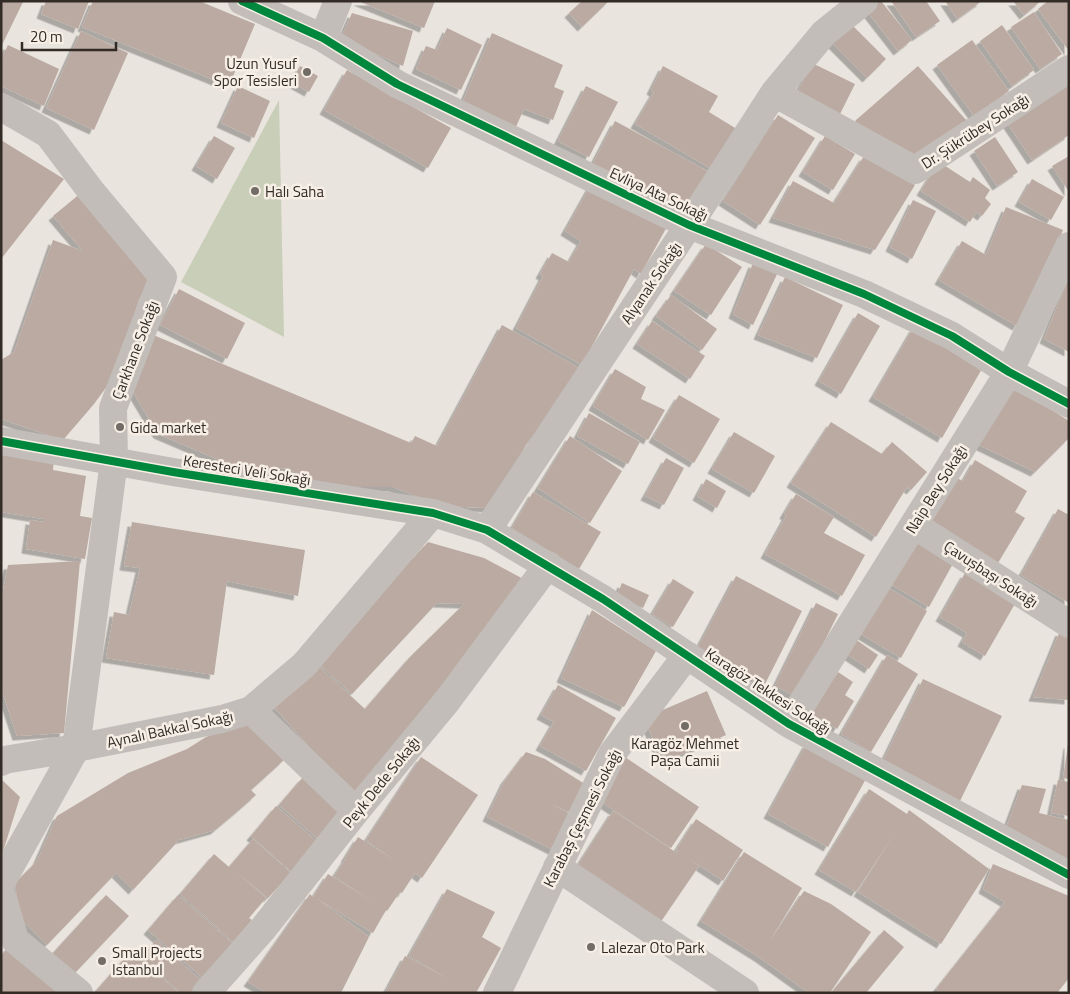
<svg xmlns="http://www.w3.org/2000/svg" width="1070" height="994" viewBox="0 0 1070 994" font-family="'Titillium Web',sans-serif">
<defs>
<filter id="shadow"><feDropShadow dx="-4.5" dy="4.5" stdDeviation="0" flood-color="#0004"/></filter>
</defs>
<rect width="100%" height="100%" fill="#e9e4de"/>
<path fill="#c9ceb9" d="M279,100L284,337L181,282Z"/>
<path fill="#bbaaa2" filter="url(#shadow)" d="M1,1L23,2L1,47Z
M46,1H89L78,29L41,14Z
M93,1H199L255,24L229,86L82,27Z
M358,1H435L424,28Z
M582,1H609L582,27L569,13Z
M869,1H881L912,40L898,51L863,6Z
M891,1H926L940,21L916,37Z
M945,1H982L957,19Z
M1013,1H1041L1024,15Z
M1048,1H1069V51L1038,9Z
M1034,12L1062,54L1040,69L1011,27Z
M352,13L413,31L403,66L341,38Z
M851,24L886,59L867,78L832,43Z
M1002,25L1034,70L1012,86L980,41Z
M447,28L482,45L461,90L416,69L426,46L437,50Z
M81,31L128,53L94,130L46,108Z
M492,33L563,65L554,87L564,91L553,120L524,109L514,131L460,108Z
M972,40L1009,91L974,116L937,65Z
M8,45L59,69L44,106L1,86V59Z
M812,63L855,84L839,116L796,95Z
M300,66L318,76L309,92L291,82Z
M663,66L718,96L709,112L740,131L715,171L635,124L654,92L651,90Z
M918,66L967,121L915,158L855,121Z
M347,70L451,128L428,168L324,110Z
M1069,79V135L1032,160L1006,121Z
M238,86L270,101L254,138L221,123Z
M586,86L618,102L589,157L558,141Z
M778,115L815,138L760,225L723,201Z
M615,121L711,173L687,218L591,167Z
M214,136L235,148L217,179L196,166Z
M825,136L855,154L833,190L803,172Z
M995,137L1018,172L997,186L974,151Z
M1,140L64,179L1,259Z
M864,156L915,185L875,250L773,218L793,181L834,203Z
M1069,156V192L1052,166Z
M939,162L970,182L973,177L990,190L985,198L991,204L982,216L976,212L970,222L921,191Z
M1032,179L1064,197L1051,220L1019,202Z
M593,181L669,223L641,274L634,269L582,365L516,328L543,276L540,274L552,253L569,262L581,241L565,231Z
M81,193L152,277L139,300L130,328L127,359L94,404L63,440L1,419V360L14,352L53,240L83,251L53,216Z
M913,200L936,211L912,259L890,247Z
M1006,207L1063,230L1040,287L1017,326L939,280L962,241L986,255Z
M706,244L742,267L711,315L674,291Z
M753,263L779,270L753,325L733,314Z
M785,277L843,305L817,358L758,335Z
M1069,277V352L1044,339Z
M179,289L245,323L227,359L160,325Z
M671,295L717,329L702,350L656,316Z
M858,313L880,326L841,394L819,381Z
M652,321L705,356L690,379L637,344Z
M502,325L579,368L560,402L556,400L534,440L530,438L491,508L441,506L393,487H332L285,468L252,474L158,434L129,385L151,334L411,443L415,436L437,446Z
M914,327L983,367L942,438L873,397Z
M615,369L646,387L641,399L665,410L648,440L593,406Z
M1011,384L1069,421V438L1035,472L977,444Z
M679,395L720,419L694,463L653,438Z
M589,413L640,442L628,464L577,436Z
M831,422L882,454L892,442L927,472L911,490L907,487L876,537L791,483Z
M734,432L775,456L754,493L712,469Z
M570,436L622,471L590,523L538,488Z
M1,449L54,458L53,470L86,476L80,516L92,518L85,559L26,549L30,520L44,522V519L1,512Z
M666,458L684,468L664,505L645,496Z
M975,460L1027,491L1015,512L1025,518L998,563L927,520L953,476L963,481Z
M706,479L726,491L717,508L697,496Z
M533,492L601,532L579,569L512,528Z
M796,494L834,517L824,533L865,555L842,596L765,554L786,516L784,514Z
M1058,509L1069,515V603L1021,575Z
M132,522L305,550L298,596L227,581L214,675L106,658L114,612L129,615L140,568L124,566Z
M915,537L955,560L929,607L889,583Z
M428,542L484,558L527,581L357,800L272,705L315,663L365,709L410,657L464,604L437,603L352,694L317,662Z
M80,561L64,733L17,736L1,688V601L8,565Z
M965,573L1016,602L985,656L962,642L967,633L940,617Z
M736,576L802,611L764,686L696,651Z
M673,579L694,592L673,627L652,614Z
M622,583L649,595L643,608L616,597Z
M887,587L927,611L901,658L861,634Z
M816,603L838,614L797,697L775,686Z
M592,610L656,651L624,707L561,678Z
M1060,631L1069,636V700L1033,697Z
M855,639L878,655L869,669L845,653Z
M887,655L918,674L871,752L841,734Z
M838,672L853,682L845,695L854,701L837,729L812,714Z
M923,679L1002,716L958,805L880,767Z
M558,685L616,718L586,771L540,746L554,722L541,715Z
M707,691L726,735L663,762L644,718Z
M248,721L284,760L251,790L256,795L239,810L215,830L179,840L133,890L116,873L47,945L20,918L15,883L37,861L57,816L128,773L187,749L206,737Z
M807,743L867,777L828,847L768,814Z
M1068,744H1069V779L1063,778Z
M526,752L545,759L588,786L569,812L549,803L570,814L555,851L487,817L505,780Z
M622,755L699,807L671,848L594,797Z
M421,757L478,795L422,878L415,873L402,893L400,892L387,911L386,910L373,933L316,898L369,937L341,993H267L248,982L310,894L313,897L328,874L373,902L334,876L346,858H345L358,837L394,860L366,840Z
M303,777L343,812L319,840L279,805Z
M1,779L20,797L1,858Z
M1058,780L1069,782V816L1051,813Z
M1022,785L1046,789L1039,813L1069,820V869L1003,836Z
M869,789L907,814L909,810L989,869L941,944L858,892L894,834L856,892L819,870Z
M276,806L320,844L294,874L251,836Z
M613,811L677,853L678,851L676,850L696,819L743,850L723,881L688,858L699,866L658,926L637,911L640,906L578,865Z
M253,839L291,873L268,898L235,871L266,898L249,918L252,920L233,942L180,894L214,854L229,867Z
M744,852L802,888L768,944L804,891L831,904L871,932L830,993H809L759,957L701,921Z
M993,864L1069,896V978L1057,993H940L936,989L1005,902L983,889Z
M447,889L495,912L482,937L501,948L476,993H385L405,956L449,979L409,956Z
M106,895L129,916L74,974L52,954Z
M178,895L233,944L204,979L148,930Z
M884,930L904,947L866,993H831Z
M156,940L202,981L192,993H181L141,957Z
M9,946L62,993H1V956Z
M131,951L179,993H94Z"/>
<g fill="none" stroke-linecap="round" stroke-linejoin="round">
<path stroke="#c2bdb8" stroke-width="28" d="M242,1L323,38L397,84L689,225L864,294L952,336L1009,372L1069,404
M323,38L338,1
M774,93L915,170L1069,69
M1,107L48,134L91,191L163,277L113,408L114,461L76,748L1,883
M1,441L173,472L433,513L487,530L603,599L789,724L1069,875
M914,525L1069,624
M487,530L689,225L774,93L824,33L864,1
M251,710L356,811
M789,724L1009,372L1069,246
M1,762L4,760L76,748L222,719L251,710L304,665L433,513
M557,867L745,993
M1,892L15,940L79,993
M206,993L262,930L356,811L447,701L548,565
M497,993L612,754L687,655"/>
<defs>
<path id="cycleway" d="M242,1L323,38L397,84L689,225L864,294L952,336L1009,372L1069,404
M1,441L173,472L433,513L487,530L603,599L789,724L1069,875"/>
</defs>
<use href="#cycleway" stroke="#f7efe5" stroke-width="11"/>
<use href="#cycleway" stroke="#00873e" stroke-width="8"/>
</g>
<g fill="#726c66" stroke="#f7efe5" stroke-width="2">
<circle cx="307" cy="72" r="5"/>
<circle cx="255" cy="191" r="5"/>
<circle cx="120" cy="427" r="5"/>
<circle cx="685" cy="726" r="5"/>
<circle cx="591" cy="947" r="5"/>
<circle cx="102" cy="961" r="5"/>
</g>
<g text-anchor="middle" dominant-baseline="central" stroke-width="5" stroke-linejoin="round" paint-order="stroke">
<g font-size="15" fill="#322b26" stroke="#f7efe5" text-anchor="start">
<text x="297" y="63" text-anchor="end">Uzun Yusuf<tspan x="297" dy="17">Spor Tesisleri</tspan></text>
<text x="265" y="191">Halı Saha</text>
<text x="130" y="427">Gida market</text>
<text x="685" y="743" text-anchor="middle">Karagöz Mehmet<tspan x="685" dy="17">Paşa Camii</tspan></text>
<text x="601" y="947">Lalezar Oto Park</text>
<text x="112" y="952">Small Projects<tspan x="112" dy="17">Istanbul</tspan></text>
</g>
<g font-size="15" fill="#322b26" stroke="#f7efe5">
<text transform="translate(975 131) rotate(-33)">Dr. Şükrübey Sokağı</text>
<text transform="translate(659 194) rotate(25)">Evliya Ata Sokağı</text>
<text transform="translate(651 283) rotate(-56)">Alyanak Sokağı</text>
<text transform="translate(135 350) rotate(-69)">Çarkhane Sokağı</text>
<text transform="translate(247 470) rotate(9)">Keresteci Veli Sokağı</text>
<text transform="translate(936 489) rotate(-58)">Naip Bey Sokağı</text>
<text transform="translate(991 574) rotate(33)">Çavuşbaşı Sokağı</text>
<text transform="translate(768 691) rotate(33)">Karagöz Tekkesi Sokağı</text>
<text transform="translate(170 729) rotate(-12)">Aynalı Bakkal Sokağı</text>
<text transform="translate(381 782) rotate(-51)">Peyk Dede Sokağı</text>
<text transform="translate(582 818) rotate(-63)">Karabaş Çeşmesi Sokağı</text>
</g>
</g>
<rect width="1070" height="994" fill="none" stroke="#322b26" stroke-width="5"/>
<path d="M22 42v8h94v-8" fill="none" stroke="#322b26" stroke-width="2.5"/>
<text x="30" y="42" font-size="15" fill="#322b26" stroke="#f7efe5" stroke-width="4" paint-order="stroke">20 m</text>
</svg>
